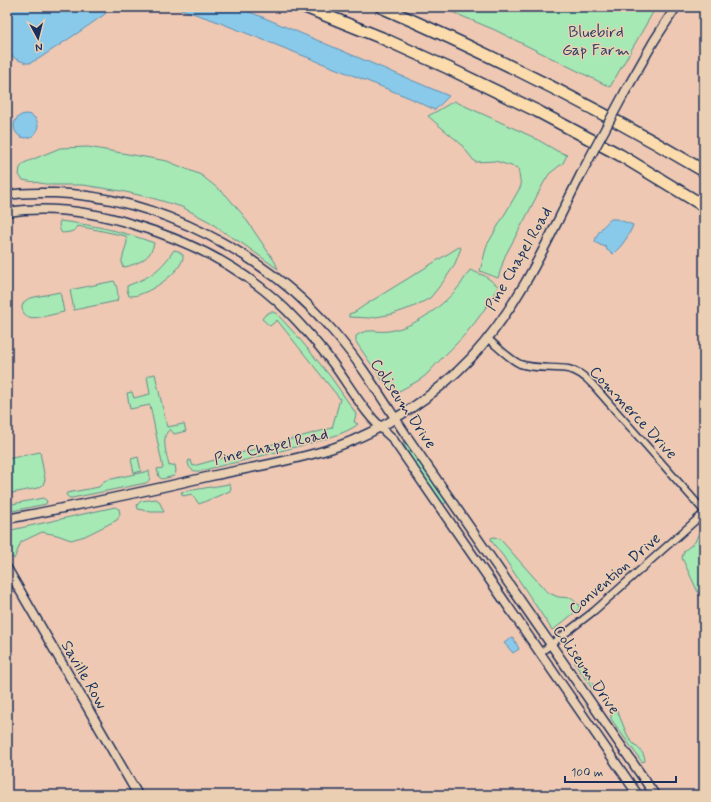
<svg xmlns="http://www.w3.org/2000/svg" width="711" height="802" viewBox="0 0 711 802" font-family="Mynerve,sans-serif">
<rect width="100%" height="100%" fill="#eec8b2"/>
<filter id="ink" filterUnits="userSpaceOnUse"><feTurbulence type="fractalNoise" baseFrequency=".025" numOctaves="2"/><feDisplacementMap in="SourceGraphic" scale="8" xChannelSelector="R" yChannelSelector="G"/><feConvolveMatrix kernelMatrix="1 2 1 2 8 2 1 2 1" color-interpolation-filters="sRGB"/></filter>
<g filter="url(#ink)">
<path fill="#a6e9b4" stroke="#608c89" d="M440,7H656L610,87L495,30Z
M454,101L533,137L557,151L567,155L563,163L549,174L543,184L526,217L505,256L498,278L480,271L487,245L521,186L518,168L495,161L475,162L460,143L436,123L428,116L439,110Z
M88,147L167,161L201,175L226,195L243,215L275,262L278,269L243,244L222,231L210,222L182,207L152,198L121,191L83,185H51L23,180L19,175L20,168L24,163L60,148Z
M60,221C93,225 122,231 154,243C151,258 140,263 125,267L122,266V260L127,242L126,236L93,229L77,226C74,233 69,232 62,233C60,231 58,225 60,221Z
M459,247L461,248L454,266L443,282L430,298L413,307L393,314L370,318L349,317V314L355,312L365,305Z
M174,250L178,251L183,255C185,271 144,298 129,296L127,290V286C131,284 135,283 139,281C154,275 165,264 174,250Z
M470,270L485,276L498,286C485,313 465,336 443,357C437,363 432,369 426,375C418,382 408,386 399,391L390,388L382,380L356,342V336C368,327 376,333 389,331C414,327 439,309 456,290C461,285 465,277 470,270Z
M114,281C117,285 119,296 117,301L74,310L70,290Z
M60,292L64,312C57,313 35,320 29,317C25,316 22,311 22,307C23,302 26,300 30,298Z
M270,312H273L277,314L298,337L330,376L355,412L356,415L354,422L358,424C347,434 317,441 303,445C273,453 243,461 212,468C203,470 191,476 188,463L189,460L191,461L193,466L332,428L340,399L277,320L270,326L262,319L265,315Z
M155,374L167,427L184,424L186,431L174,434L170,429C160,437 167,455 169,466L175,465L176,471L174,476L162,479L159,477L157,469L163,468L150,405L130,409L127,393L132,392L134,398L150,394L147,376Z
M403,441H404L406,443L445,499L446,502L443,505L441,503L415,465L404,445Z
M40,452L45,479L43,485L38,488L12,493H7V459Z
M138,457L141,471L134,473L131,459Z
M149,471C150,476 151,480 146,483L72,498C69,498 67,497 66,494L67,493L99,487L104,481L107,480Z
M229,484L231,487L230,491L199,504L192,494L183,496L181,492Z
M43,498L47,501L46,504L7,512V505Z
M156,499L159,501L164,512H151L138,509L137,505L141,501Z
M115,507L119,509L120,514L117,520L85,536L71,540L57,535L42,532L21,542L14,559C4,552 7,543 7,531Z
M700,530H704V605L682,558L684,551L695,542Z
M494,537L500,539L547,592L558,597L571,598L579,605V609L557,627L552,630L503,556L492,542L491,538Z
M578,659C585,665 583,670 587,676C589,681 594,684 596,690L594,691L575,664V662Z
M617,710C621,719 624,729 629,738C634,747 644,749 645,761L642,762L611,719V715L613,712Z"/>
<path fill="#89caea" stroke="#5d8cb2" d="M7,7H108L105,14L85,28L40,58L30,63H26L16,59L12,56L7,49Z
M174,7H236L260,16L449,96L435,110L410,98L213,20Z
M14 126a12 12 0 1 1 24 0a12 12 0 1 1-24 0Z
M611,219H617L633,225C629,236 622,246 613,254L607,250L606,247L600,245L595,242C596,233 604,225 611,219Z
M513,637L519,649L513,653L504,643Z"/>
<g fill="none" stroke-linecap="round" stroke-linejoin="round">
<defs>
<path id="street" d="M487,338C497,346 509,359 520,364C533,369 553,367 568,369C578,371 586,377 593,385L704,511
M540,653L594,611L704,513"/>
<path id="secondary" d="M625,92L654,41L676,7
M7,195C23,192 39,193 55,193C158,197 266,254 333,331C362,364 384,402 408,438L655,795
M7,212C50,206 94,212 135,225C196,243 254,274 297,321C310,335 323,350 334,365C345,380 355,397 367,412C374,421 383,430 392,438L638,795
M7,519C75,506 143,492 211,476C252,467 294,461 333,448C383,431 435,396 471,358C520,305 549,238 581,174
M7,568L138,795"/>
<path id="highway" d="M305,7L382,38L448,68L537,111L620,155L704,206
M381,7C493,55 599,109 704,171"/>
</defs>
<use href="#street" stroke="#1b2f5e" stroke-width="9"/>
<use href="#secondary" stroke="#1b2f5e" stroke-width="11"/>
<use href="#highway" stroke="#1b2f5e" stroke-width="14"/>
<use href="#street" stroke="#ebcfb2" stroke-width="6"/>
<use href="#secondary" stroke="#ebcfb2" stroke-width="8"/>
<use href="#highway" stroke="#fcdcac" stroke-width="11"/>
<defs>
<path id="secondary-bridge" d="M581,174L625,92"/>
</defs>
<use href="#secondary-bridge" stroke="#1b2f5e" stroke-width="11" stroke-linecap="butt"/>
<use href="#secondary-bridge" stroke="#ebcfb2" stroke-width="8"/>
</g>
</g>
<g text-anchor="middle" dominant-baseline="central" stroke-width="3" stroke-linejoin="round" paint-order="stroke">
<g font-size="16" fill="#294267" stroke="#ebcfb2">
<text x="596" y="32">Bluebird<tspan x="596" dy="18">Gap Farm</tspan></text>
</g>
<g font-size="16" fill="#1b2f5e" stroke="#ebcfb2">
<text transform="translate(519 259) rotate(-60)">Pine Chapel Road</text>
<text transform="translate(403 404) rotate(56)">Coliseum Drive</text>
<text transform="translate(633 413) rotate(47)">Commerce Drive</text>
<text transform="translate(271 447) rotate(-13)">Pine Chapel Road</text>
<text transform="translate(615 574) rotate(-41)">Convention Drive</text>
<text transform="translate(586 670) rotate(55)">Coliseum Drive</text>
<text transform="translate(84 675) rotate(60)">Saville Row</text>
</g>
</g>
<rect width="711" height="802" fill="none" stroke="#ebcfb2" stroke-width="24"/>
<rect x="12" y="12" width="687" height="778" fill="none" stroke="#1b2f5e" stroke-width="1.5" filter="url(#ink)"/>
<g transform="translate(38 38) rotate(173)" stroke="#ebcfb2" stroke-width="3" paint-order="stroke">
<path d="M0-3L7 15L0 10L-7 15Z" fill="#1b2f5e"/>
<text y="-6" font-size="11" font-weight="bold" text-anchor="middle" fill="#1b2f5e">N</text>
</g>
<path d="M565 776v6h111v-6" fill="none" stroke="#1b2f5e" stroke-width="2"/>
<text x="571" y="776" font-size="12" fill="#1b2f5e" stroke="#ebcfb2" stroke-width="3" paint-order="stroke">100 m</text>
</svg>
